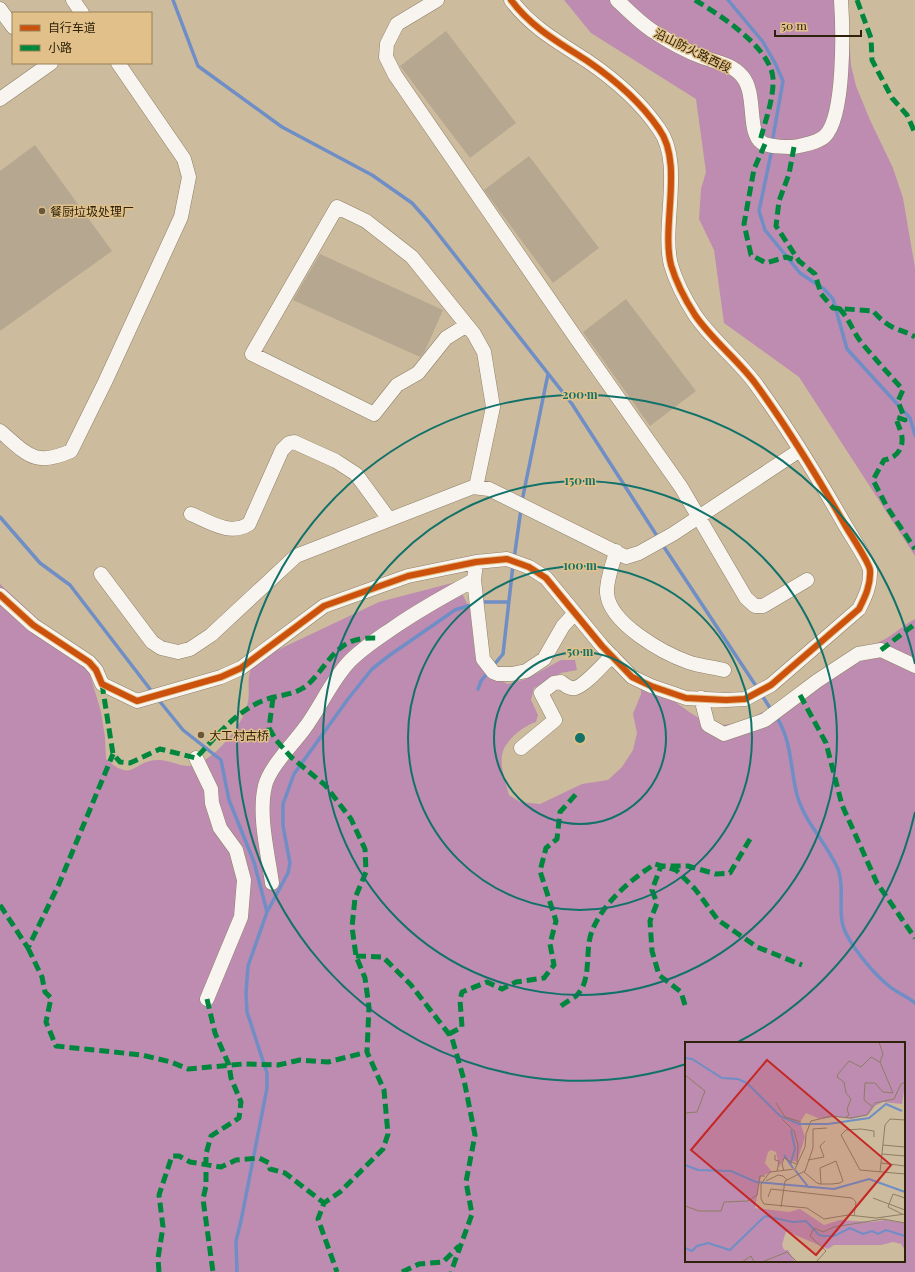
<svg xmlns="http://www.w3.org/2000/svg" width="915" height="1272" viewBox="0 0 915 1272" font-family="'Playfair Display','Noto Sans SC',serif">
<rect width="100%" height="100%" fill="#cdbb9d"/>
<path fill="#be8cb0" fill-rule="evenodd" d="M564,0H836L849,36L851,65L856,86L870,120L893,168L903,198L915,268V556L799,377L724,323L714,250L699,219L701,189L706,172L696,99L591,33Z
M456,582L470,609L475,654L492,677L508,684L526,679L561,660H575L577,670L561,673L534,688L531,700L538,715L536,722C523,726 504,741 502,755C500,768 506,783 509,795L520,802L540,804L582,784L608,780L622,767L633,750L637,733L633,714L641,694V674C657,687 698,723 716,725C761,728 819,670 856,649C863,646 870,646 877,643C890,638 902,626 915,619V1272H0V584L39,620L84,654L101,712L105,737L106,759C134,784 133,760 158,760C168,759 178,766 188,766C211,766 245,723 248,702C250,693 247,681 250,672C252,663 259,660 267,655L379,602ZM686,1043H904V1261H686Z"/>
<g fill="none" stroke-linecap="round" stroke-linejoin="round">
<path stroke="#6f8ec6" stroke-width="3.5" d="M173,0L198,66L282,127L372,175L412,203L428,221L572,404L659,539
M728,0L763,42L775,63L783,81L772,143
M772,149L759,211L765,230L800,273L824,289L833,299L847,349L910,418L915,435
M522,501L548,374
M0,517L40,563L70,585L153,693
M662,544L758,689
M514,559L521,509
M480,602H509
M493,666L503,654L513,565
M478,689L481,681L489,671
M761,694L772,711
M157,698L183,730L221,760L229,800L254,862L267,912L248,966L246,993L247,1012L267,1073V1088L241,1221L236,1241L237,1272
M776,716C792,741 790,767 797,795C805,823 826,842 838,869C845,888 838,907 843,926C849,945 874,974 889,986C897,993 907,996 915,1003
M267,912L288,873L290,863L283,826V804L294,774L348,699L372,669L390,655L455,610L474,604"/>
</g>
<path fill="#b6a790" d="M446,31L516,123L470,158L400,66Z
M35,145L112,251L0,331V171Z
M529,156L599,248L553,283L484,190Z
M320,254L443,310L425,351L420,357L293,300Z
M626,299L696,391L650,426L583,332Z"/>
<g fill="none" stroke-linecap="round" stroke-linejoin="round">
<defs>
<path id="minor" d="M73,0L82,13
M437,0L397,24L387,44L386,57L395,75L576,338L681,487L746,598L755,606H763L807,580
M617,0C629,11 642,25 656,33C670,42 686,51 702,57C716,62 732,64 742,76C757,93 747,131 761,142C767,147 792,148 799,146C807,144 819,142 825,136C845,116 843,29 841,0
M0,9L13,27
M0,99L51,63
M467,325L446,338L418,373L397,385L374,414L252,354L337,207L366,221L412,257L474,334L484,352L493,407L476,487
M0,431C28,455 35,467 71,451L105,382L181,217L189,177L184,159L118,63
M191,514C210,522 230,536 249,524L282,450L289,443L294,442L336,461L356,474L389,519
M616,551C613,564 606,581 607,593C609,623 663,653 688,662C699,666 712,667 724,670
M101,574L152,642L161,648L178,652L190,649L211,635L296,556L473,487L489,489L626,557L639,553L673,534L800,450
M474,580L483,659L493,672L498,674H512L526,671L544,659L563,626L575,613
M0,595L33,625L89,662L96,670L102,684L137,701L221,677L241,668L324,606L408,576L476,562L507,559L529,567L546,578L602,646L632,677L651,686L686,698L726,700L745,699L771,685L859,609C865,597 871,585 870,570C869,562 850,534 845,525C817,476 788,428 755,383C737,359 712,340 695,315C686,301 676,282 671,265C661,226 684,163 659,129C640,101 614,79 586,60C558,42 531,27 511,0
M701,698L708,725L724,734L765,720L817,681L858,654L881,650L915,666
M521,748L555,720L541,693L554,683L561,682C565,685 569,689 575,688C586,685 603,664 612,656
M196,758L211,789L212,803L220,828L236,850L244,880L241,917L207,999
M272,883C268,854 258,815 265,786C269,768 293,744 304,729C320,708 330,683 348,663C361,649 377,639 393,628C419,610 446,595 474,580L476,562"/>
</defs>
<use href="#minor" stroke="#8d8067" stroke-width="15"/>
<use href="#minor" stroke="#f8f5f0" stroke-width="14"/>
<path stroke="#00873e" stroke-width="5" stroke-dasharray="10 5" stroke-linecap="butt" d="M695,0C720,15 770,47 773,78C774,99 765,121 760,141
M857,0L871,38L872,60L892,98L907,115L915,133
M765,144L754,169L744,224L751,255L766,263L786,257L799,261
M794,147L789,174L779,201L776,226L799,261L815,274L821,294L833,308L873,311C879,318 888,326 897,329C904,332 909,333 915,337
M839,308C850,320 852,330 861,342C875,359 889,374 903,390L898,401L905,420L896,417C897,423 899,426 901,432C905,446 898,458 884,460L873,480L887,507L915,549
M881,650L915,624
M102,684L113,754L120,762L130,763L160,749L196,758C216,737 234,713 262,701C275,695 291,696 303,688C310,684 315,677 320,671C338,648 346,637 377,638
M800,695L826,743L842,805L877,883L915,938
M273,698L269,728L276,740L291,757L325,785L351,819L365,849L366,872L355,898L352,927L356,956L365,978L369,1007L367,1052L384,1090L388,1134L383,1149L340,1192L324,1203L318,1219L337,1272
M0,905L28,948L59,884L113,754
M28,948L42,977L45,992L51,998L46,1022L56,1046L142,1055L171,1062L188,1069L243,1064L278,1065L300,1060L328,1062L367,1052
M356,956L383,957L411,985L452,1038L464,1080L475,1135L466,1182L472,1214L451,1272
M207,999L215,1033L229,1065L231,1078L241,1102L239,1118L211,1136L206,1154V1186L203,1199L213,1272
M685,1005L681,992L659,975L652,951L650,921L657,903L652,890L661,866H688L716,874L730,873L750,839
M561,1006C566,1002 572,999 576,996C593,980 584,951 592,931C603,903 630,880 655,864L676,870L695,889L718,920L757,947L802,965
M449,1034L462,1027L460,1000L462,992L487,982L502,989L516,982L544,978L554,965L550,944L556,921L540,871L546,848L557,839L560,812L578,792
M159,1272L158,1258L163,1227L159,1195L172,1156H179L190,1162L221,1167L236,1160L259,1158L269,1163L270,1169L285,1173L324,1203
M402,1272L419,1264L443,1262L459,1246"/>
<defs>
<path id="cycleway" d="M0,595L33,625L89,662L96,670L102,684L137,701L221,677L241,668L324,606L408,576L476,562L507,559L529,567L546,578L602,646L632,677L651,686L686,698L726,700L745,699L771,685L859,609C865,597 871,585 870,570C869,562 850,534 845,525C817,476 788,428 755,383C737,359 712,340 695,315C686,301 676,282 671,265C661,226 684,163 659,129C640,101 614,79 586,60C558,42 531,27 511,0"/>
</defs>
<use href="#cycleway" stroke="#e1c189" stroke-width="8"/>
<use href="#cycleway" stroke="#cc510c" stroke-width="6"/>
</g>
<g fill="none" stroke="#117269" stroke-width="2">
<circle cx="580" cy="738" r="86"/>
<circle cx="580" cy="738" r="172"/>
<circle cx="580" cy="738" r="257"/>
<path d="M915 812A343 343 0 0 1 738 1042M686 1064A343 343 0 1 1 915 664"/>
</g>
<g fill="#66583e" stroke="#e1c189" stroke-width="1.5">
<circle cx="42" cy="211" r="4"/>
<circle cx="201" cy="735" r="4"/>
</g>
<g text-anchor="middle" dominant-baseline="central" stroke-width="3" stroke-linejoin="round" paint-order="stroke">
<g font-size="12" fill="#2e220b" stroke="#e1c189">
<text transform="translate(693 50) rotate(26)">沿山防火路西段</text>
</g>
<g font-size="12" fill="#2e220b" stroke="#e1c189" text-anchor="start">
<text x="50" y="211">餐厨垃圾处理厂</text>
<text x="209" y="735">大工村古桥</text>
</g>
</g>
<g transform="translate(685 1042)">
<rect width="220" height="220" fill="#cdbb9d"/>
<path d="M0,0H220V42L217,62L198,60L190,64L183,73L166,77L150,75L135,77L121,71L115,80L120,95L112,120L99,116L94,125L91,110L86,108L83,110L80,121L87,130L76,134L70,166L104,170L115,167L139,183L155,178L186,180L200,178L220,181V208L216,202L208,200L196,203H149L143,207L101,189L97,203L99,208H103L110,220H0Z" fill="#be8cb0"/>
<path fill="none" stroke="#6f8ec6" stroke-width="2" d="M0,16L7,17L37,36L53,37L62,41L95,74L114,82H143L184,76L201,62L217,69M99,113L108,126M0,123L13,128L46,129L71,140L149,147L184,137L220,150M105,123L110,107L106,88M110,128L124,146M0,206L7,209L12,204L23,201L45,208L80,174L108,180L121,179L134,193L139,194H149L165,186L178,192L187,189L193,192L201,188L220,194"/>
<path fill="none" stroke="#8d7e63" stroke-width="1" d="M0,33L20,49L12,70L0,71M220,40L216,42L209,57L190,61L182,73L165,76L147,74L126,79L121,92L120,105L110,127L85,130L76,142V157L79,162L122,166L139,177L163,173L191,176L220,172M91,61L100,75L116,80M188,65L179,58L180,41H190L198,50L208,51L195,20L198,12L194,0M161,75L164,73L162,67L166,57L161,51L159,40L152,35L153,32L164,19L176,25L186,15L195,20M97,77L109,89L113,103L112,123M189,95V89L176,87L161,88L156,93L175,128L220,132M198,103L220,105M197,112L220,114M90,113V118L94,119L92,129M123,118L139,115L135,104L140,99M196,121L220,124M99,129L97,122L99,116L111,122M119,130L132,141L135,142H147L155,141L158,139L151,119L135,126L136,142M195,130L200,83L205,77L220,78M81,139L93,133L98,134L102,138M83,155L86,147L167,156L171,160L169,174M188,156L220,168M0,164L14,169H36L39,160L63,159L72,153L75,134H80M96,165L100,139L120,129L128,106V87L142,86M217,172L203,165L208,152L220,156M57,220L66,214L69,220M77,220L102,210L112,220M131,220L141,209L125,194L129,186L138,190L149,185L198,177L220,181"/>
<path fill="#c52725" fill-opacity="0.15" stroke="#c52725" stroke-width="2" d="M82,18L206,123L131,213L6,108Z"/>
<rect width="220" height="220" fill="none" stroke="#2e220b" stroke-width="2"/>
</g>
<circle cx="580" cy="738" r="6" fill="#117269" stroke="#e1c189" stroke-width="2"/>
<g font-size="12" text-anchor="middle" font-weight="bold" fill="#117269" stroke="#e1c189" stroke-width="3" stroke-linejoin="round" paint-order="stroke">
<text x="580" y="399">200 m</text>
<text x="580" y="485">150 m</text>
<text x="580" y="570">100 m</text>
<text x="580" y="656">50 m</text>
</g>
<rect x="12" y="12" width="140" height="52" fill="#e1c189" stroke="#998157"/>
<rect x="20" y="25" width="20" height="6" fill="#cc510c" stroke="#998157"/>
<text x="48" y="32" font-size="12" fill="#2e220b">自行车道</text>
<rect x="20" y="45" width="20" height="6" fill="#00873e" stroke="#998157"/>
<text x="48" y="52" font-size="12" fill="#2e220b">小路</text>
<path d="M775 30v6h86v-6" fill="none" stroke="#2e220b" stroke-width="2"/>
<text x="781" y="30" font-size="12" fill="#2e220b" stroke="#e1c189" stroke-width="3" paint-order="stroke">50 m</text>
</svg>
